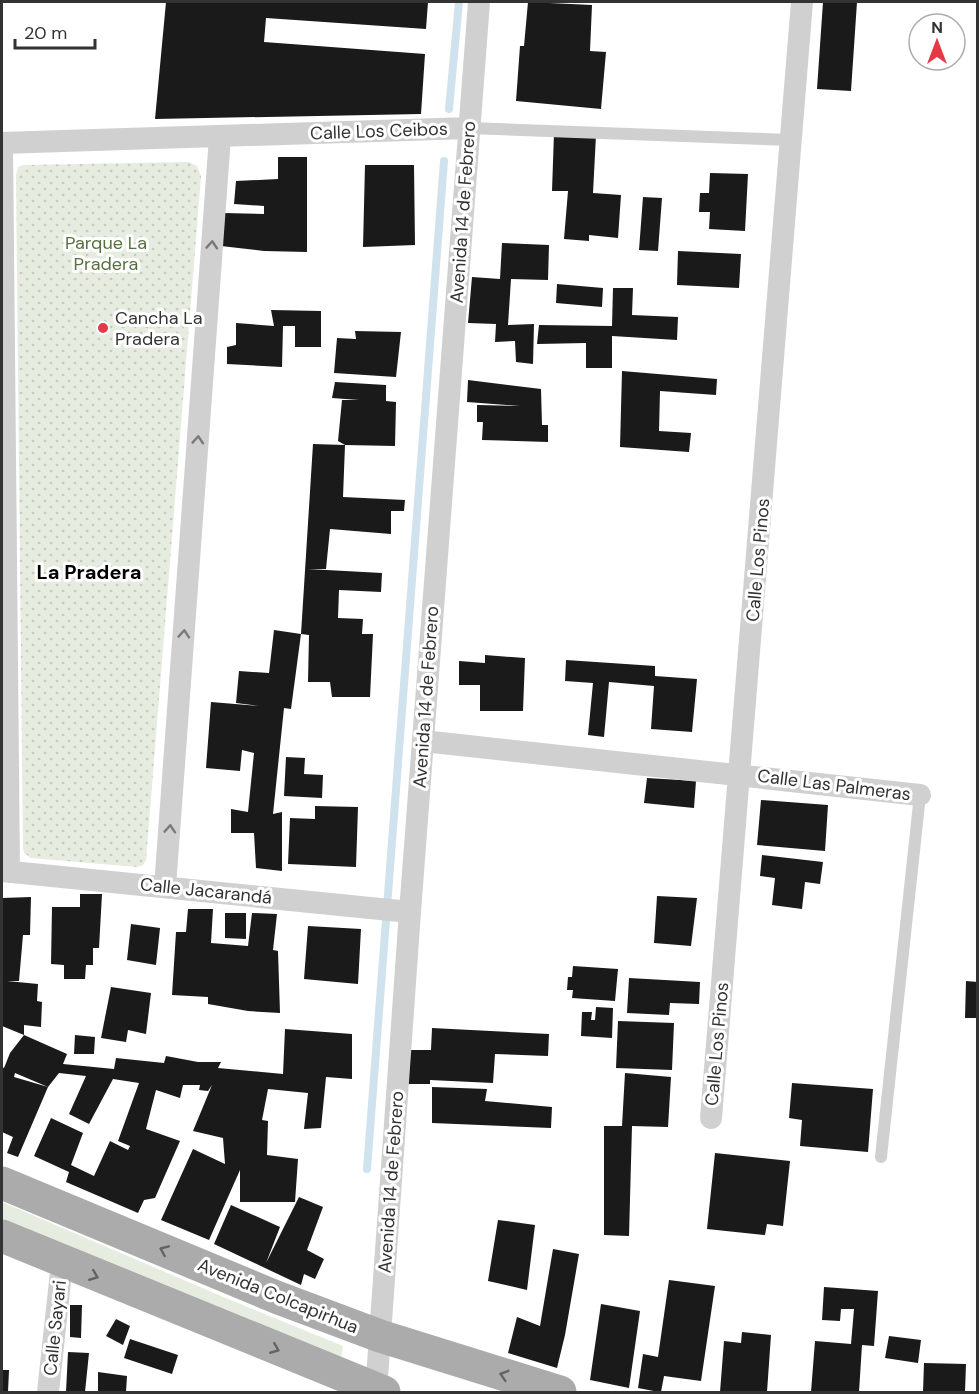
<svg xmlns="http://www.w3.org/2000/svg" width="979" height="1394" viewBox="0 0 979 1394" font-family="'DM Sans',sans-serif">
<defs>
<pattern id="park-dots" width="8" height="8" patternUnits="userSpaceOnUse" patternTransform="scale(1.5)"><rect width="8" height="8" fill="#e6ecdf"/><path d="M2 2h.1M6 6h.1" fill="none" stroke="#c6cbc0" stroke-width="1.8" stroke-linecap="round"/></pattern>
</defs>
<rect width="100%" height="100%" fill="#fff"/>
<path fill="#e6ecdf" d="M2,1202L228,1299L343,1346L340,1364L2,1221Z"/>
<path fill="url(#park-dots)" d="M189,162L197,166L201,176L146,860L143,865L137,867L31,858L24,853L23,848L16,175L18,167L24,165Z"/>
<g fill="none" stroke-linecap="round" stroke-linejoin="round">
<path stroke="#cfe2ee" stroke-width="8" d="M449,109L459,2
M367,1169L444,161"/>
</g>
<path fill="#1a1a1a" d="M166,2H428L426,29L266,18L264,42L425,54L421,114L155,119Z
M528,2L592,5L590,51L606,52L601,109L516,101L520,46H524Z
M823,2H857L851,91L817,89Z
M554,133L596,135L593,193L621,195L618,238L589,235V241L564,239L568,191H552Z
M278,157H307V252L264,251L221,246L223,213L264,214V206L234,204L236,181L278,179Z
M365,165H414L415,245L363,247Z
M710,173L748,174L745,231L709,229L710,212H699L700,193H709Z
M643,197L662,198L658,251L639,250Z
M502,243L549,245L548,280L511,279L508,325L534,324L533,364L516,362L515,341L495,342L496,324L468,323L472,277L500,279Z
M678,251L741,254L739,288L677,285Z
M557,284L603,288L602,307L556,303Z
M613,288H633L632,315L678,317L677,340L612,336V368H586V343L537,344L539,325L612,326Z
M271,310L321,311V347H295V326H283L282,367L227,364V347L236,345V323L274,326Z
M355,331L401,332L396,377L334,373L337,338L356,339Z
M622,371L717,379L716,395L660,391L659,431L691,433L689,452L620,447Z
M468,380L541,389L542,425H548V442L482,440L483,422H477V405L520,406L467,402Z
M335,382L386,385V401L396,402L395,446L345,445L343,497L405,500L404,511H391V534L330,529L326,569H308L382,573L381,592L339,590L338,618L363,619L362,634H373L370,697H332L330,682H308L309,635L301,634L313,444L345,445L338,441L342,400H359L332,398Z
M274,630L301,634L291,709L284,708L273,814L282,812V871L256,868L254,833H231V809L248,812L254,753L242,750L240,771L206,768L211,702L259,706L236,703L239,671L269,673Z
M485,655L525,658L523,711H480V685H459V661L485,663Z
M566,660L655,666V676L697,679L692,732L651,729L654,686L609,682L604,737L588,735L593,683L565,681Z
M286,757L305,758L304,774L323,775L322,798L284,796Z
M647,778L696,781L694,808L644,803Z
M761,800L828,805L825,851L757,845Z
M315,806L358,807L356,867L288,864L290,818L315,819Z
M762,855L823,862L820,884L805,882L802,909L772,905L775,878L760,876Z
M80,894H102L99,948H93V965H86L85,979H64V965L51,964L52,907H80Z
M657,896L697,898L691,946L654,943Z
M31,897L30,935H23L19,981H7L38,984L37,1001L42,1002L41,1027L24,1025V1035L2,1026V898Z
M188,909H213L211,943L248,946L252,913L277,914L273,950L278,951L280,1013L248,1011L208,1004V997L172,995L176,932H186Z
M225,913H246V939L225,938Z
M131,924L160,928L156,965L127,960Z
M308,926L361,929L358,984L304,979Z
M573,966L618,969L615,1001L572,998L573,990H567L568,977H572Z
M629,978L700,982L699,1004L670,1003L669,1015L627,1013Z
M966,981L978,982V1018H965Z
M111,987L151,993L146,1034L128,1030L126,1042L101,1038Z
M596,1007L613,1008L612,1038L581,1036L582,1012H592L591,1020H595Z
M618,1021L674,1023L672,1070L616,1068Z
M432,1028L549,1034L548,1056L495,1054L493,1083L430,1080V1084H407L408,1050H431Z
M285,1029L352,1034V1079L326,1077L321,1128L304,1129L308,1093L268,1089L262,1120L268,1121L267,1155L298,1159L295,1202H240V1170L209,1240L161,1220L193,1149L225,1164L223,1138L193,1131L212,1085L208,1091L199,1090L200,1085H183L180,1098L156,1090L146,1129L180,1141L155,1198L144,1200L138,1213L66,1182L69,1172L34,1156L51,1118L83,1133L71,1165L94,1176L110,1141L128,1150L130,1146L118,1141L139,1083L113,1079L89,1124L69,1114L86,1076L59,1073L48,1087L15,1073L14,1077L48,1087L18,1157L7,1153L13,1137L2,1132V1067L4,1068L10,1053L24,1035L67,1054L63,1064L114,1069L116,1058L164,1063L166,1056L198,1062H221L218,1068L283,1074Z
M75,1035L95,1037L94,1054H74Z
M625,1073L671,1077L668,1127L632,1126L629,1236L604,1235V1126H622Z
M792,1083L873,1089L868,1152L800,1146L802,1120L789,1118Z
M432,1087L487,1089L485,1101L552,1107L551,1128L432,1123Z
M715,1153L790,1161L783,1226L767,1224L765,1235L707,1229Z
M299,1197L323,1207L307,1250L324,1259L315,1279L304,1274L301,1285L214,1244L231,1205L280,1227L266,1263Z
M498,1220L535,1225L527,1290L488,1281Z
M553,1249L579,1254L565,1335L557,1368L508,1353L517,1317L540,1326Z
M669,1280L715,1286L701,1381L664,1376L661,1392H659L638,1388L643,1354L658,1357Z
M824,1287L878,1291L874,1346L862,1345L859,1392H811L815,1341L851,1344L854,1309H841L840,1321L822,1320Z
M601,1304L640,1311L629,1388L590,1380Z
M70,1305H82L81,1338L70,1337Z
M116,1319L130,1326L123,1345L106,1336Z
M742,1332L771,1335L767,1392H720L724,1341L741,1343Z
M889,1336L921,1340L918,1363L885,1358Z
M130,1339L178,1355L172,1374L124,1358Z
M68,1352L89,1353L85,1392H66Z
M924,1363L966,1364L965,1392H923Z
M2,1370H9L8,1392H2Z
M98,1372L127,1376L126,1392H98Z"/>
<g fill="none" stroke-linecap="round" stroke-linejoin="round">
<path stroke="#d0d0d0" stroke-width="12" d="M469,128L792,140
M881,1157L920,795"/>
<path stroke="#d0d0d0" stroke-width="22" d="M2,143L9,872
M2,143L469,128
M423,741L920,795
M2,871L410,912
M165,887L220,137
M711,1118L802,2
M48,1392L62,1263
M376,1392L410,912L479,2"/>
<path stroke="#ababab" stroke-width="33" d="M2,1183L276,1297L380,1336L560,1392
M2,1236L384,1392"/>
</g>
<defs><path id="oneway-chevron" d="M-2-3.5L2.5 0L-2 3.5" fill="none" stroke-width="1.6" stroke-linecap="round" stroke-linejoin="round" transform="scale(1.5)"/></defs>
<g stroke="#7a7a7a">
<use href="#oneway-chevron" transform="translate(212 245) rotate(-86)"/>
<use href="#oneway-chevron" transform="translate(198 440) rotate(-86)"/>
<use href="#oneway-chevron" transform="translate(184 634) rotate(-86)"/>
<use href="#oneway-chevron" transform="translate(170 829) rotate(-86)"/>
</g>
<g stroke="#636363">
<use href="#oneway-chevron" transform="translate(164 1250) rotate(-157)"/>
<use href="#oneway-chevron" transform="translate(94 1276) rotate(22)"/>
<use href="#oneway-chevron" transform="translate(275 1349) rotate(22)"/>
<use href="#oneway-chevron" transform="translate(504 1375) rotate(-163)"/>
</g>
<circle fill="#e63946" stroke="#fff" stroke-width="2" cx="103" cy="328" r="6"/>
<g text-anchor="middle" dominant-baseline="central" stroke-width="6" stroke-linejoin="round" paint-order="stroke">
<g font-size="18" fill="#333" stroke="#fff">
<text transform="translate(379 131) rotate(-2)">Calle Los Ceibos</text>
<text transform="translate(463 212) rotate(-86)">Avenida 14 de Febrero</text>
<text transform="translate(758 560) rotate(-85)">Calle Los Pinos</text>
<text transform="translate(426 697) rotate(-86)">Avenida 14 de Febrero</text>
<text transform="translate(834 785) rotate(7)">Calle Las Palmeras</text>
<text transform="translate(206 891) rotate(6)">Calle Jacarandá</text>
<text transform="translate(717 1044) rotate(-85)">Calle Los Pinos</text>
<text transform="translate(391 1182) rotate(-86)">Avenida 14 de Febrero</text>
<text transform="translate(278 1296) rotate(22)">Avenida Colcapirhua</text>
<text transform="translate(55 1328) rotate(-84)">Calle Sayari</text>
</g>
<g font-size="18" fill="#56703f" stroke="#fff">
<text x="106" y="243">Parque La<tspan x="106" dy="21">Pradera</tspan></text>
</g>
<g font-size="18" fill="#333" stroke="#fff" text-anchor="start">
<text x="115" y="318">Cancha La<tspan x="115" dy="21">Pradera</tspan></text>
</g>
<g font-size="20" font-weight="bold" fill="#000" stroke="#fff">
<text x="89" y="572">La Pradera</text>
</g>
</g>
<rect width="979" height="1394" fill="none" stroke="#333333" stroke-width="6"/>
<g transform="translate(937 42)"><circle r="28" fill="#ffffff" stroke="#adadad" stroke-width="1.5"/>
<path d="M0-4.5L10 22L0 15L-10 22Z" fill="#e63946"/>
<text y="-9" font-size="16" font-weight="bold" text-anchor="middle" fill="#333333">N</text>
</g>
<path d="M15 39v9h80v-9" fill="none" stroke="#333333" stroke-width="3"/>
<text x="24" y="39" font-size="18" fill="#333333" stroke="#ffffff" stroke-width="4.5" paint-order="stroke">20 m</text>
</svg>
